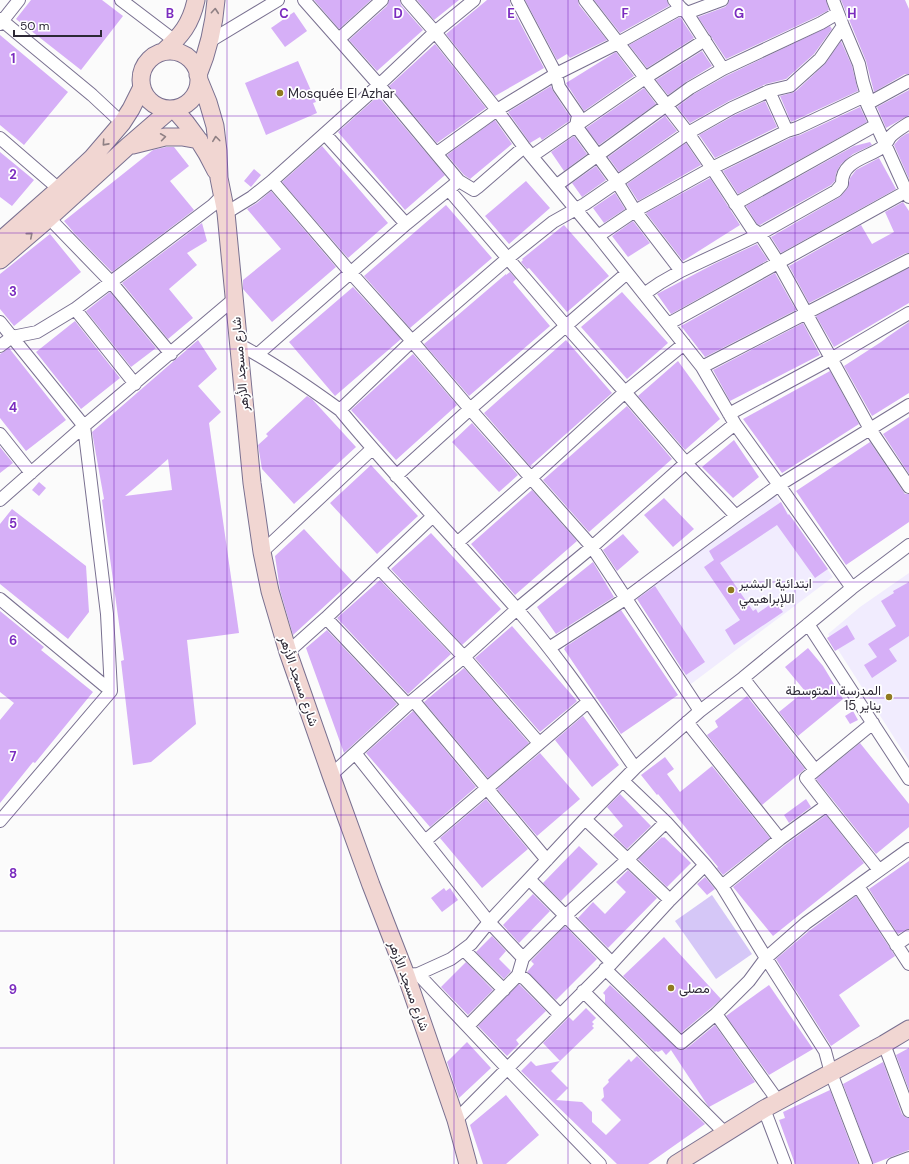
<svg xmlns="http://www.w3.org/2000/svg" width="909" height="1164" viewBox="0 0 909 1164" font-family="'DM Sans',Vazirmatn,sans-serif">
<rect width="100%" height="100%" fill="#fbfbfb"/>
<path fill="#f1ecfe" d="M776,496L833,577L691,684L636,597Z
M909,573V761L828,634L860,607Z"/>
<path fill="#d5c7f7" d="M712,895L752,954L716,979L675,921Z"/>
<path fill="#d6aff7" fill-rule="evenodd" d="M31,0H102L123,16L81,70L16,19Z
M314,0H371L339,29Z
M389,0H400L401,5L423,30L377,71L349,40L387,6Z
M417,0H459L434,20Z
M487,0H510V4L544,68L495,96L446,34Z
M525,0H578L579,5L607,40L570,58L567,54L557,60Z
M594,0H667L669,6L620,33Z
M729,0H826L829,10L818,16L726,59L698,17L725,7L728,4Z
M841,0H905L909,9V74H905L874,92L866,61Z
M294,12L307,31L285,47L271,28Z
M680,17L694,38L647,68L629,45Z
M830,26L832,29L814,54L786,79L766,84L729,101L690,123L677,107L694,94L726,76Z
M0,35L68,92L24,145L0,125Z
M841,41L852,66L858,91L791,122L780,96L795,92L825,64Z
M435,44L486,108L437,143L389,86Z
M702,51L712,66L686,82L668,95L656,80Z
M616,52L634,76L584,111L566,83Z
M298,61L316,102L313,103L317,113L266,135L245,83Z
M551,86L553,91L570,117L569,121L542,140L540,137L530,143L508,112Z
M644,88L656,104L599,145L586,128Z
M909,90V115L886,128L877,107Z
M378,96L445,175L405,210L338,132Z
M765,101L777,127L715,158L699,135L735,115Z
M860,107L867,122L738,194L723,171L790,138L800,135Z
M665,116L677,131L619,172L608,157Z
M495,120L512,144L470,179L464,175L447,155Z
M909,133V179L894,145L900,138L906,134Z
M574,136L587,154L564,171L551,152Z
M870,142L872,145L853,154L841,164L836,173L835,181L831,185L760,225L757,224L746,206L854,146Z
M686,143L701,165L638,201L627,184Z
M322,146L388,223L348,258L282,182Z
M166,147H174L189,166L170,181L194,210L112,272L75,234L64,221L153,150Z
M0,152L34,180L12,206L0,197Z
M879,158L896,189L781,253L771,237L840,197L848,188L850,178L856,170Z
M596,166L606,180L582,197L572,183Z
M254,169L261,175L251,187L244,181Z
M710,178L740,225L683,261L646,213Z
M526,181L550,208L509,244L485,216Z
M271,191L336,267L272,322L243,289V280L281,249L247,209L257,203Z
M615,193L625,209L604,223L593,208Z
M903,202L909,211V253H906L809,303L789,266L861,225L872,244L894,232L885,212Z
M446,205L492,258L410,328L364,276Z
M633,221L650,243L628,257L612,236Z
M202,223L207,241L187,253L197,265L169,289L193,318L168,339L122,283Z
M564,225L609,276L567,312L529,268L527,269L521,262L523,260L522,259Z
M50,234L81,272L14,326L0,309V274Z
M757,244L768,260L671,314L657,294L714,264Z
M909,268V303L834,347L816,316Z
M510,272L516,279L513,282L550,326L469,396L424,344L506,274V275Z
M775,273L796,310L705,357L681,326Z
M353,287L401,339L335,396L289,342Z
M110,292L156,348L131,367L86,311Z
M622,292L668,343L627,379L581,327Z
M75,321L120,378L81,409L36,352Z
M909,322V393L872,416L844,366L881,342L885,339L886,338Z
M803,323L820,355L730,401L713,370Z
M198,340L217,369L198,386L221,412L209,423L239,633L187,640L196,724L151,762L133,765L121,661L124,660L102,500L104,499L92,432ZM168,459L172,490L125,496L151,474Z
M566,340L612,393L530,466L484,413Z
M9,348L66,420L26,451L0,418V354Z
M413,354L457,405L396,460L351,410Z
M678,361L720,419L685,450L638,396Z
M830,371L859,424L782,473L743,419Z
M307,396L312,399L356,447L294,504L262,469L258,445L268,436L266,434Z
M627,406L672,459L589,532L543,480Z
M909,417V474L883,434Z
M472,423L518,475L499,492L452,442Z
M734,440L759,477L733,498L702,467Z
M870,442L903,491L905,494H909V522L846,565L796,491Z
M0,447L13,463L0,473Z
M371,465L418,516L377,554L330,503Z
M39,482L46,488L39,496L32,490Z
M532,490L577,541L515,595L471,544Z
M664,498L694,529L673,547L644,515Z
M781,502L788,515L789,514L828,569L815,578L777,525L720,563L753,611L756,609L758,613L775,601L783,612L734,645L725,630L740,620L704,567L714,560L709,551Z
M12,509L86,566L89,612L68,639L0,584V524Z
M304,529L352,581L293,635L280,590L275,556Z
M431,533L501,609L462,645L391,569Z
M623,534L639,552L617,571L603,550Z
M593,562L614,597L556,634L537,607Z
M380,580L451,654L408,694L337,618Z
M909,582V636L889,649L897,661L872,678L864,665L877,657L868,644L896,626L881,601L894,593L893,591Z
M655,586L705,662L686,675L637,599Z
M621,610L678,695L621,734L564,649L565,648V647Z
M0,611L44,647L41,650L93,692L35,763L33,762L0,803V720L14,703L0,692Z
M847,625L855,639L835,651L827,638Z
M512,626L577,701L575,703L540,732L475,658Z
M327,630L397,704L344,753L306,648Z
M808,648L823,666L843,699L798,736L779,712L805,691L785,667Z
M464,668L529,743L488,778L424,702Z
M747,696L805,769L762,805L707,735L718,727L715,721Z
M413,711L476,787L430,827L366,753Z
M853,711L858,720L850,724L845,716Z
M583,716L602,742L619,765L592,787L555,740Z
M860,743L909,804V827L876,854L816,779Z
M540,753L580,799L537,836L497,789Z
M665,757L674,769L667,774L680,792L712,766L770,838L723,875L717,868L718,867L658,794L657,795L641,775Z
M620,794L651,826L627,849L613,835L623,826L607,807Z
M486,799L528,849L482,888L440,838Z
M806,799L811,807L789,823L784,815Z
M826,815L864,863L773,936L733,887L785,845Z
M662,837L663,838L664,837L691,863L667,887L638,859Z
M579,846L598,864L561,901L543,883Z
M909,861V929L905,930L898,934L869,889Z
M628,870L657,898L608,948L578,918L593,902L605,914L626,892L616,882Z
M705,877L715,889L707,895L697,884Z
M444,888L446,891L450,888L458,900L442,912L431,898Z
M533,894L550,911L519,943L503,925Z
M856,896L895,956L839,995L860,1026L831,1046L776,959L809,931Z
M565,926L597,959L556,1000L527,972L534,964L531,961Z
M492,936L506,951L499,959L511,971L504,979L476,952Z
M664,937L721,999L711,1008L681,1033L623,976Z
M466,962L493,990L468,1015L441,987Z
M519,984L546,1011L516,1040L519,1044L507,1056L478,1026Z
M610,985L679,1050H682L686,1049L715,1025L755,1082L709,1107L706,1103L671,1050L666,1055L662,1050L658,1052L656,1051L655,1052L605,1003V995L603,993Z
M769,985L813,1049L769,1075L726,1016Z
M586,1008L596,1018L592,1022L594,1024L592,1026L594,1028L560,1061L543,1043L569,1017L573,1021Z
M467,1042L491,1068L459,1098L447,1062Z
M909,1048V1090L896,1055Z
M637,1056L705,1124L648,1164H617L521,1071L531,1061L536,1066L560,1061L551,1071L568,1088L556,1100L582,1102L592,1112V1122L606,1135L621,1120L601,1100L604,1097L603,1088L609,1082L608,1080L629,1059L631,1062Z
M883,1062L902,1114L905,1117L909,1118V1150L873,1164L843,1084Z
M830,1090L858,1164H795L779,1120L785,1118L783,1112Z
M506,1095L539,1135L506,1164H483L470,1125Z"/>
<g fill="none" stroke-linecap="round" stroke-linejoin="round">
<defs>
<path id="street" d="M121,0L175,41
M304,0L379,85L459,181L474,190L478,187L524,147
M407,0L435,32L497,110L524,147L598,236L702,367L735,424L779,485L852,588
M517,0L556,74L559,87L578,115L576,126L617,182L635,211L681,271
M585,0L688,133L712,168L752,229L760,234L778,262L870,429L909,487
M674,0L681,8L687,13L723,69
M833,0L843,26L859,64L863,82L867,95V104L909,197
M687,13L722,0
M0,19L92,95L122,123
M0,24L19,0
M339,39L382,0
M210,41L278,0
M769,91L787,131
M867,104L909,81
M325,134L406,224
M0,138L59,189
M437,153L497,110L556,74L618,43L681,8
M532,156L645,78L705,40
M272,181L351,273L412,341L470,409L592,547L700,711
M557,185L690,88L723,69L821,23L838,13
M449,190L566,326L625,392L686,463L736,516
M735,204L876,125
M226,213L252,197L272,181L379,85L435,32L474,0
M49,218L111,282L171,354
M598,236L635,211L712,168L787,131L797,128L867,95
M644,294L660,283L681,271L760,234L836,191L842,184C841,160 869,158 884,146C887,144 888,139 891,136C896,131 903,127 909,123
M75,309L135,384
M0,322L12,337L37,332L75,309L213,205L222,196
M668,324L909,190
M238,344C274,363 307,386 340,410L412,341L508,258L553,222L585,204L688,133L732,108L769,91L790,86L820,59L843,26
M0,346L12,337L84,426L107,614L111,691L0,821
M258,354L406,224L455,184
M702,367L909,260
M340,410C396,478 458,542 516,608C560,658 597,714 635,768
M729,414L831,359L909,313
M0,434L31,473
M396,476L470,409L627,273
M0,500L84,426L234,299
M457,543L531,478L625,392L684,344
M262,552L372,449
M379,568L464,657L539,743
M0,599L111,691
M326,618L408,705
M808,624L909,779
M549,648L625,599L736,516L779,485L909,405
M288,652L326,618L433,516
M743,678L815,770
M413,700L547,860
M687,722L780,839
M355,753L489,922L523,958
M331,775L413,700L464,657L517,609L592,547L686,463L735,424
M623,781L666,822L705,865L722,886L766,958L825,1051L831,1073L866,1164
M827,805L879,870
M585,819L670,900
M425,841L588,702
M529,879L612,963
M722,886L780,839L827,805L806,778L873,723
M858,886L909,964
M896,945L909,936
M464,950L504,990
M605,969L681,1043L716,1014L749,981L766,958L806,923L909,849
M418,974L507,1068L600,1164
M406,975L418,974L451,959L471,944L489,922L529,879L585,819L635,768L700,711L743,678L852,588L909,545
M518,975L525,979L560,1015
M583,991L725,1133
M716,1014L778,1101
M468,1026L518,975L523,958L565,916L627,860L666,822
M884,1044L909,1111
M764,1109L785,1164
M456,1120L612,963L670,900L705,865
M893,1164L909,1158"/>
<path id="secondary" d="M141 80a29 29 0 1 1 58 0a29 29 0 1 1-58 0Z
M163,52C181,36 191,24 196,0
M198,75C208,51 214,26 216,0
M199,80L208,102L215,126L218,151L219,178L226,213L252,483L262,552L270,591L288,652L331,775L371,885L406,975L456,1120L468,1164
M174,109C192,128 205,148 216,171
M133,145L165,137H182L199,140
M0,241L61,187L92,158L122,123L131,109L142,87
M0,260L49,218L127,147L171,109
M676,1164L764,1109L884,1044L909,1029"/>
</defs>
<use href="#street" stroke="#797090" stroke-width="14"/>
<use href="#secondary" stroke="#797090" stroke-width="19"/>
<use href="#street" stroke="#fff" stroke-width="12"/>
<use href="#secondary" stroke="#f1d6d2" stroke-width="17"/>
</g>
<defs><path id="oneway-chevron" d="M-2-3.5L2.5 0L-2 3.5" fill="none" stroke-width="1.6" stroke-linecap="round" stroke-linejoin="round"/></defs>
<g stroke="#8f8084">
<use href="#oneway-chevron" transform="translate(215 11) rotate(-85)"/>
<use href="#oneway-chevron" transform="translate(163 137) rotate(-8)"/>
<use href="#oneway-chevron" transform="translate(216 139) rotate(-97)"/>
<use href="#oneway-chevron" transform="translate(105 143) rotate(132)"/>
<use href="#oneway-chevron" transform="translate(30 235) rotate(-41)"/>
</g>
<path fill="none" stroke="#7b2cbf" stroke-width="1" stroke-opacity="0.55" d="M114,0V1164M227,0V1164M341,0V1164M454,0V1164M568,0V1164M682,0V1164M795,0V1164M0,116H909M0,233H909M0,349H909M0,466H909M0,582H909M0,698H909M0,815H909M0,931H909M0,1048H909"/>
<g fill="#907a20" stroke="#fff" stroke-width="1.5">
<circle cx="280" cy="93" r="4"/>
<circle cx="731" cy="590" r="4"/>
<circle cx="889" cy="697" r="4"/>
<circle cx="671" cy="988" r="4"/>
</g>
<g text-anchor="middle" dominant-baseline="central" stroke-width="3.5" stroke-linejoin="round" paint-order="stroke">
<g font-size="13" fill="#2d2936" stroke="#fff" text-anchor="start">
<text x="288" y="93">Mosquée El Azhar</text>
<text x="739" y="583">ابتدائية البشير<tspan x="739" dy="15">اللإبراهيمي</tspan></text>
<text x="881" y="690" text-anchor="end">المدرسة المتوسطة<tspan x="881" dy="15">15 يناير</tspan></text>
<text x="679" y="988">مصلى</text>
</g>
<g font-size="13" fill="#2d2936" stroke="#fff">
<text transform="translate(240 364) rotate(-95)">شارع مسجد الأزهر</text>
<text transform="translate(299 681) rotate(71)">شارع مسجد الأزهر</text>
<text transform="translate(409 986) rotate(70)">شارع مسجد الأزهر</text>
</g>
</g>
<g font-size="13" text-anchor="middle" font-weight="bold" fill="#7b2cbf" stroke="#fff" stroke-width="3.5" stroke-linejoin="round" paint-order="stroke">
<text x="170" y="18">B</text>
<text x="284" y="18">C</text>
<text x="398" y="18">D</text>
<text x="511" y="18">E</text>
<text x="625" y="18">F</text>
<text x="739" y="18">G</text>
<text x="852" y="18">H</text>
<text x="13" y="63">1</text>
<text x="13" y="179">2</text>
<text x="13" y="296">3</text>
<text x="13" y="412">4</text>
<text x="13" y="528">5</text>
<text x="13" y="645">6</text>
<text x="13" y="761">7</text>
<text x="13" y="878">8</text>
<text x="13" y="994">9</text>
</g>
<path d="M14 30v6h87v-6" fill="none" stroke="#2d2936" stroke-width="2"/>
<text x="20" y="30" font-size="12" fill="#2d2936" stroke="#ffffff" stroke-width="3" paint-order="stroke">50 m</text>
</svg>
